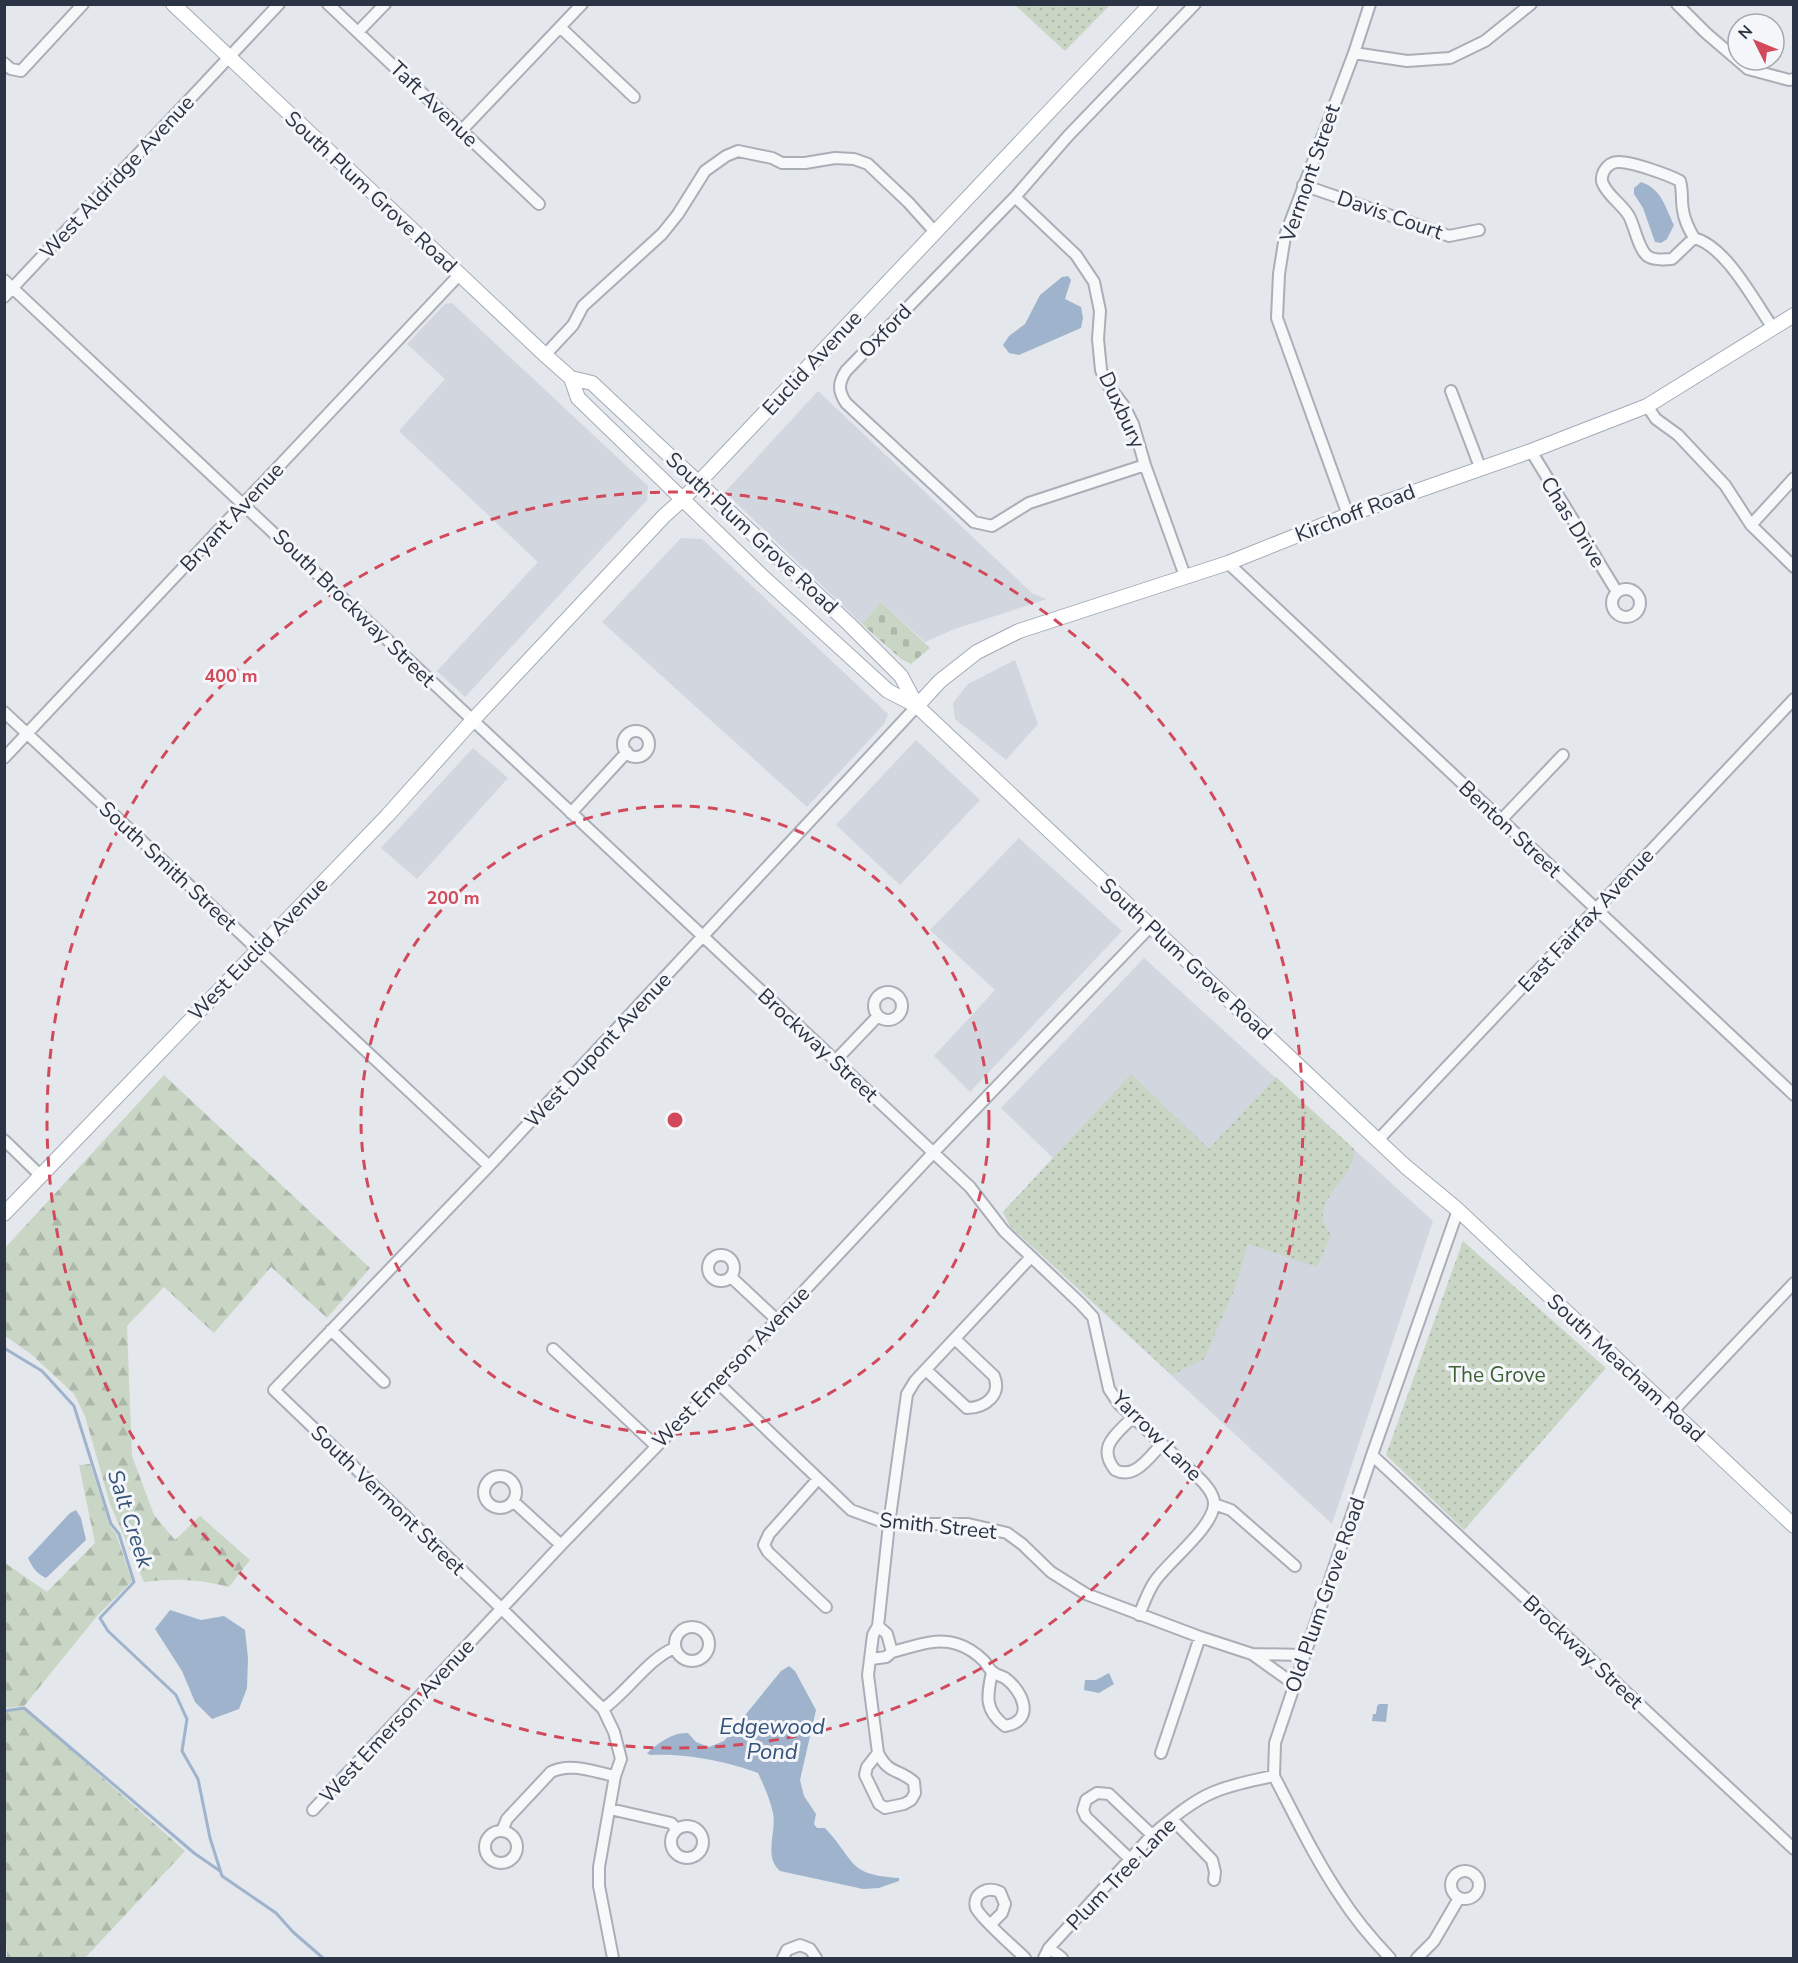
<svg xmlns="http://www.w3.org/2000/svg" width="1798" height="1963" viewBox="0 0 1798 1963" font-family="'Nunito Sans',sans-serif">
<defs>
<pattern id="forest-firs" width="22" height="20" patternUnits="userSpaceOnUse" patternTransform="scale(1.5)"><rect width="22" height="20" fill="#c9d6c5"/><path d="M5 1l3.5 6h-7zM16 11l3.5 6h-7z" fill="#adb8ab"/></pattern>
<pattern id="cemetery-stones" width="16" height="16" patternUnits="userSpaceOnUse" patternTransform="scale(1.5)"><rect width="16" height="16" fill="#c9d6c5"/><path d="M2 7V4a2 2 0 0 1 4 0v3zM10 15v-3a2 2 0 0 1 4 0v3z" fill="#adb8ab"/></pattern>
<pattern id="park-dots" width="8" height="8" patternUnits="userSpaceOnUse" patternTransform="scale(1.5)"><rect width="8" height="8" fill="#c9d6c5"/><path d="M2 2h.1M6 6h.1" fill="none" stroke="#adb8ab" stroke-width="1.8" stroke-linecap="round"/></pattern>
</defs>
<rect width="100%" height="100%" fill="#e4e7ec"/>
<path fill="#d2d6de" d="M452,303L648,486L647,500L465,697L437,671L538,562L399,431L445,379L407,344L445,304Z
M818,391L1033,594L1047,599L952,630L925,642L881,602L862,624L725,492Z
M681,538L702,539L888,714L884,724L807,807L602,622Z
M1015,660L1038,724L1006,760L955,719L953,703L968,684Z
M916,740L980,800L900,885L836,825Z
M473,748L508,778L417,879L381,848Z
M1019,838L1122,931L970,1092L934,1056L995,990L930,930Z
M1144,958L1433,1221L1332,1524L1010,1226L1003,1212L1053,1158L1001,1108Z"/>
<path fill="url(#forest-firs)" d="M164,1075L370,1268L327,1318L271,1267L214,1333L164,1287L127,1326L132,1456L154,1515L175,1540L200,1516L250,1560L229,1587C197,1579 177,1578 144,1582L110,1504L85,1416L74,1394L31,1354L5,1336V1248Z
M90,1464L111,1528L116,1534L132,1581L98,1615L24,1706L5,1708V1563L47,1592L95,1543L79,1465Z
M24,1708L185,1851L85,1958H7L4,1904L5,1711Z"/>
<path fill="url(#cemetery-stones)" d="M881,602L930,648L911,664L901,659L862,624Z"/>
<path fill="url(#park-dots)" d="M1015,5H1110L1065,51Z
M1131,1074L1209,1149L1276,1077L1354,1149C1355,1176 1321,1193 1323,1218C1323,1223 1328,1230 1331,1235L1317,1267L1248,1244L1233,1293L1204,1359L1172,1375L1010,1226L1003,1212Z
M1463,1241L1606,1368L1464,1530L1386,1455Z"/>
<path fill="#9fb4cc" d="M1641,182C1662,189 1665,207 1674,225L1667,239L1661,243L1655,242L1643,208L1634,194V188Z
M1068,276L1071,280L1065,299L1081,307L1083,318L1081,328L1019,355L1009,353L1003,345L1009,336L1025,324L1040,295L1062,277Z
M76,1510L81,1518L86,1540L46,1578C37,1574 32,1567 28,1558L70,1513Z
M170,1610L201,1620L224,1616L245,1630L248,1658L247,1688L239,1709L212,1719L195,1702L182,1671L155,1629Z
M789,1666L795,1671L816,1710L800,1780L804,1796L816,1814L814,1824L817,1828H825C856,1861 847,1875 899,1878V1881L879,1888L863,1889L780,1871C763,1857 777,1831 773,1813C770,1799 764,1786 758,1773C727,1761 683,1753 650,1755L647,1753C658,1743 673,1732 688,1733L696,1742L709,1747L724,1741L781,1671Z
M1109,1673L1114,1684L1099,1693L1084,1690L1085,1680H1096Z
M1379,1704H1388L1386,1722L1372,1721L1373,1714H1376L1377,1706Z"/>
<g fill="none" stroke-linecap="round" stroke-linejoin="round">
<path stroke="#9fb4cc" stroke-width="3" d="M4,1348L42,1371L74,1406L111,1524L119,1534L134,1582L100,1618L108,1631L176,1695L187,1719L182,1751L198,1779L210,1838L222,1876L276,1913L293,1932L323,1958
M4,1711L24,1708L194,1853L220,1871"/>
<defs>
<path id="minor" d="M328,4L539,204
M1677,4L1706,33L1748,69L1789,80L1794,79
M560,27L634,97
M358,32L385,4
M1354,53L1407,61L1450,58L1485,41L1531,4
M4,63L11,69L21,71L83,4
M461,131L582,4
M1303,185L1449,236L1479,230
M1015,197L1076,255L1094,282L1100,311L1098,339L1101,370L1105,381L1124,406L1133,424L1145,465L1185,576
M1694,238L1672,259C1665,259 1656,261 1649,257C1639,252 1635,227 1629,216C1622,204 1609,197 1603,184C1601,180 1602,175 1604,171C1607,166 1612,162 1618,162C1630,161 1669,175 1680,181C1683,191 1681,200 1683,210C1684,220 1689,229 1694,238C1726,246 1754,301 1773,328
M4,280L970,1187L1004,1231L1080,1303L1093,1317L1109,1389L1119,1404L1202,1481C1208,1488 1215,1496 1214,1505C1212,1528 1169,1561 1155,1581C1148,1591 1144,1603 1139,1615
M4,297L279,4
M545,355L573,325L583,306L662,234L678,214L705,171L726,156L738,151L772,158L782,163H805L835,158L854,159L868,164L908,202L935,232
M1451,391L1480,467
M1647,406L1656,419L1678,435L1725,485L1751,525L1794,567
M1531,451L1617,592
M1145,465L1029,503L992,526L974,522L846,403C838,391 838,383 846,371L1015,197L1068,136L1195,4
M1348,515L1277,318L1279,274L1285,236L1354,53L1370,4
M1751,525L1794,478
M1228,563L1794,1095
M1612 603a14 14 0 1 1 28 0a14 14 0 1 1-28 0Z
M4,712L489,1166
M623 744a13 13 0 1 1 26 0a13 13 0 1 1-26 0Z
M4,758L459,275
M571,813L627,752
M1502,819L1563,755
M874 1006a14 14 0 1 1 28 0a14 14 0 1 1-28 0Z
M835,1061L878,1016
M4,1140L41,1176
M1378,1140L1794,699
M708 1268a13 13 0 1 1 26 0a13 13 0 1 1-26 0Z
M731,1277L777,1320
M331,1330L384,1382
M553,1349L656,1446
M926,1370L967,1408C985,1408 1002,1395 994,1376L955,1339
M718,1383L851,1510L889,1524H968L1007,1533L1022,1544L1051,1572L1086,1594L1200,1637L1252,1654L1304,1655
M1672,1412L1794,1283
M1133,1417C1117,1434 1096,1446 1115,1470C1135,1480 1149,1457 1162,1444
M1372,1455L1794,1849
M484 1492a16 16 0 1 1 32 0a16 16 0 1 1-32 0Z
M818,1479L769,1534L764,1545L768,1552L826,1607
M513,1501L561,1545
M1214,1504L1231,1510L1295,1566
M878,1626L887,1634L892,1652C912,1647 936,1637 957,1644C967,1647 977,1654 984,1661C987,1664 989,1670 993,1672C996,1675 1002,1676 1005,1678C1023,1691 1036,1721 1005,1726C984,1710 987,1696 992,1672
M675 1644a17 17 0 1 1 34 0a17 17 0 1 1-34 0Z
M1252,1654L1294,1684
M871,1659L886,1657L892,1652
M603,1709C627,1692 650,1657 675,1648
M878,1753L867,1767L865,1775L879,1804L885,1808L904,1804L911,1800L915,1793L914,1782C898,1768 889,1775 878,1753L868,1675L873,1635L878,1626L889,1524L907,1394L915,1381L1031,1257
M1161,1753L1200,1637
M610,1809L671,1823L677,1829
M313,1810L561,1545L718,1383L933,1153L1151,926
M1172,1819L1212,1860L1215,1872L1214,1880
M671 1842a16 16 0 1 1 32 0a16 16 0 1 1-32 0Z
M485 1847a16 16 0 1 1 32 0a16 16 0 1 1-32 0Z
M502,1831L507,1819L551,1772C571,1762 594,1772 615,1776
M1130,1859L1086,1817L1083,1810L1086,1800L1097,1793L1109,1794L1152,1835
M1451 1885a14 14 0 1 1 28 0a14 14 0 1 1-28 0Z
M991,1924L1002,1913L1005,1904L1000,1892C988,1886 972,1893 976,1908C980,1918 1016,1949 1025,1958
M1049,1948L1062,1958
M613,1958L599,1886V1867L615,1776L621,1759L614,1732L603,1709L502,1609L274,1390L489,1166L917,706
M783,1958L787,1950L800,1945L810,1949L816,1958
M1044,1958L1049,1948L1152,1835C1171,1819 1192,1801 1214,1792C1233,1784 1254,1780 1274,1776
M1390,1958C1372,1939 1355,1919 1341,1897C1315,1859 1295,1816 1274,1776L1275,1743L1372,1455L1458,1210
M1417,1958L1434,1941L1459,1898"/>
<path id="major" d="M173,4L545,355L571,378L592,383L849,624L901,676L917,706
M571,378L578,398L764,578L888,691L917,706L1405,1166L1458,1210L1794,1526
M917,706L940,681L977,652L1019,631L1228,563L1348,515L1531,451L1647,406L1794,315
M4,1214L387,816L472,721L664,516L683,499L1151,4"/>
</defs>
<use href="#minor" stroke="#a9aeb7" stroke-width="14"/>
<use href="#major" stroke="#a3abb8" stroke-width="16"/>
<use href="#minor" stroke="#f7f8fa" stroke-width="10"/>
<use href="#major" stroke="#fff" stroke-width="14"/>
</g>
<g fill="none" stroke="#d1495b" stroke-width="3" stroke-dasharray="10 8">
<circle cx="675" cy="1120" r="314"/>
<circle cx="675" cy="1120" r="628"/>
</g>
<g text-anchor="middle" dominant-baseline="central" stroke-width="6" stroke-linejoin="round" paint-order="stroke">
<g font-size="21" fill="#2b3445" stroke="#f4f6f9">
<text transform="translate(434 104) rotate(44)">Taft Avenue</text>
<text transform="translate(1310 173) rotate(-71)">Vermont Street</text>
<text transform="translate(117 177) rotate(-47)">West Aldridge Avenue</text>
<text transform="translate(371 192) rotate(43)">South Plum Grove Road</text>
<text transform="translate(1390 215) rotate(19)">Davis Court</text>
<text transform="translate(885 331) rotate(-46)">Oxford</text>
<text transform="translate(812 363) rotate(-47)">Euclid Avenue</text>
<text transform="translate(1122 410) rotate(65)">Duxbury</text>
<text transform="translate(1355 513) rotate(-21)">Kirchoff Road</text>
<text transform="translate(232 517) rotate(-47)">Bryant Avenue</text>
<text transform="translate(1573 522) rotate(58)">Chas Drive</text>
<text transform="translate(752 533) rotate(43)">South Plum Grove Road</text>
<text transform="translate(354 608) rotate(44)">South Brockway Street</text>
<text transform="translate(1510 829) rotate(43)">Benton Street</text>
<text transform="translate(168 866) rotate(43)">South Smith Street</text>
<text transform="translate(1586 920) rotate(-47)">East Fairfax Avenue</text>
<text transform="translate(258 949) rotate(-46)">West Euclid Avenue</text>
<text transform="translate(1186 959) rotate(43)">South Plum Grove Road</text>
<text transform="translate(818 1045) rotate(43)">Brockway Street</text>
<text transform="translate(598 1050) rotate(-47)">West Dupont Avenue</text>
<text transform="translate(731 1367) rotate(-46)">West Emerson Avenue</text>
<text transform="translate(1626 1368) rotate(43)">South Meacham Road</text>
<text transform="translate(1157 1436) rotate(45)">Yarrow Lane</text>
<text transform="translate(388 1500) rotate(44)">South Vermont Street</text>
<text transform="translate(938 1526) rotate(6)">Smith Street</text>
<text transform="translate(1325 1595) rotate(-71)">Old Plum Grove Road</text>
<text transform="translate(1583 1652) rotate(43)">Brockway Street</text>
<text transform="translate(397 1721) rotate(-47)">West Emerson Avenue</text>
<text transform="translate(1121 1874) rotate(-46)">Plum Tree Lane</text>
</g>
<g font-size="21" fill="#3f6138" stroke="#f4f6f9">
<text x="1497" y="1375">The Grove</text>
</g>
<g font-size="22" font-style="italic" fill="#34527a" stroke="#f4f6f9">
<text transform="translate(130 1519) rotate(72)">Salt Creek</text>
<text x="772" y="1727">Edgewood<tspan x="772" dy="25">Pond</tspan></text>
</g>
</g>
<circle cx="675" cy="1120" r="9" fill="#d1495b" stroke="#f4f6f9" stroke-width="3"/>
<g font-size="18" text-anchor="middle" font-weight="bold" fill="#d1495b" stroke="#f4f6f9" stroke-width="6" stroke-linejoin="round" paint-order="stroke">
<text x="231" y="682">400 m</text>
<text x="453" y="904">200 m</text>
</g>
<rect width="1798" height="1963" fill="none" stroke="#2b3445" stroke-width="12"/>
<g transform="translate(1756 42) rotate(313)"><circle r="28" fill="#f4f6f9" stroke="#a4a8b1" stroke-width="1.5"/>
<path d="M0-4.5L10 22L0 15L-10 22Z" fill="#d1495b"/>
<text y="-9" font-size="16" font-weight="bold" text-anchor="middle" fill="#2b3445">N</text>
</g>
</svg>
